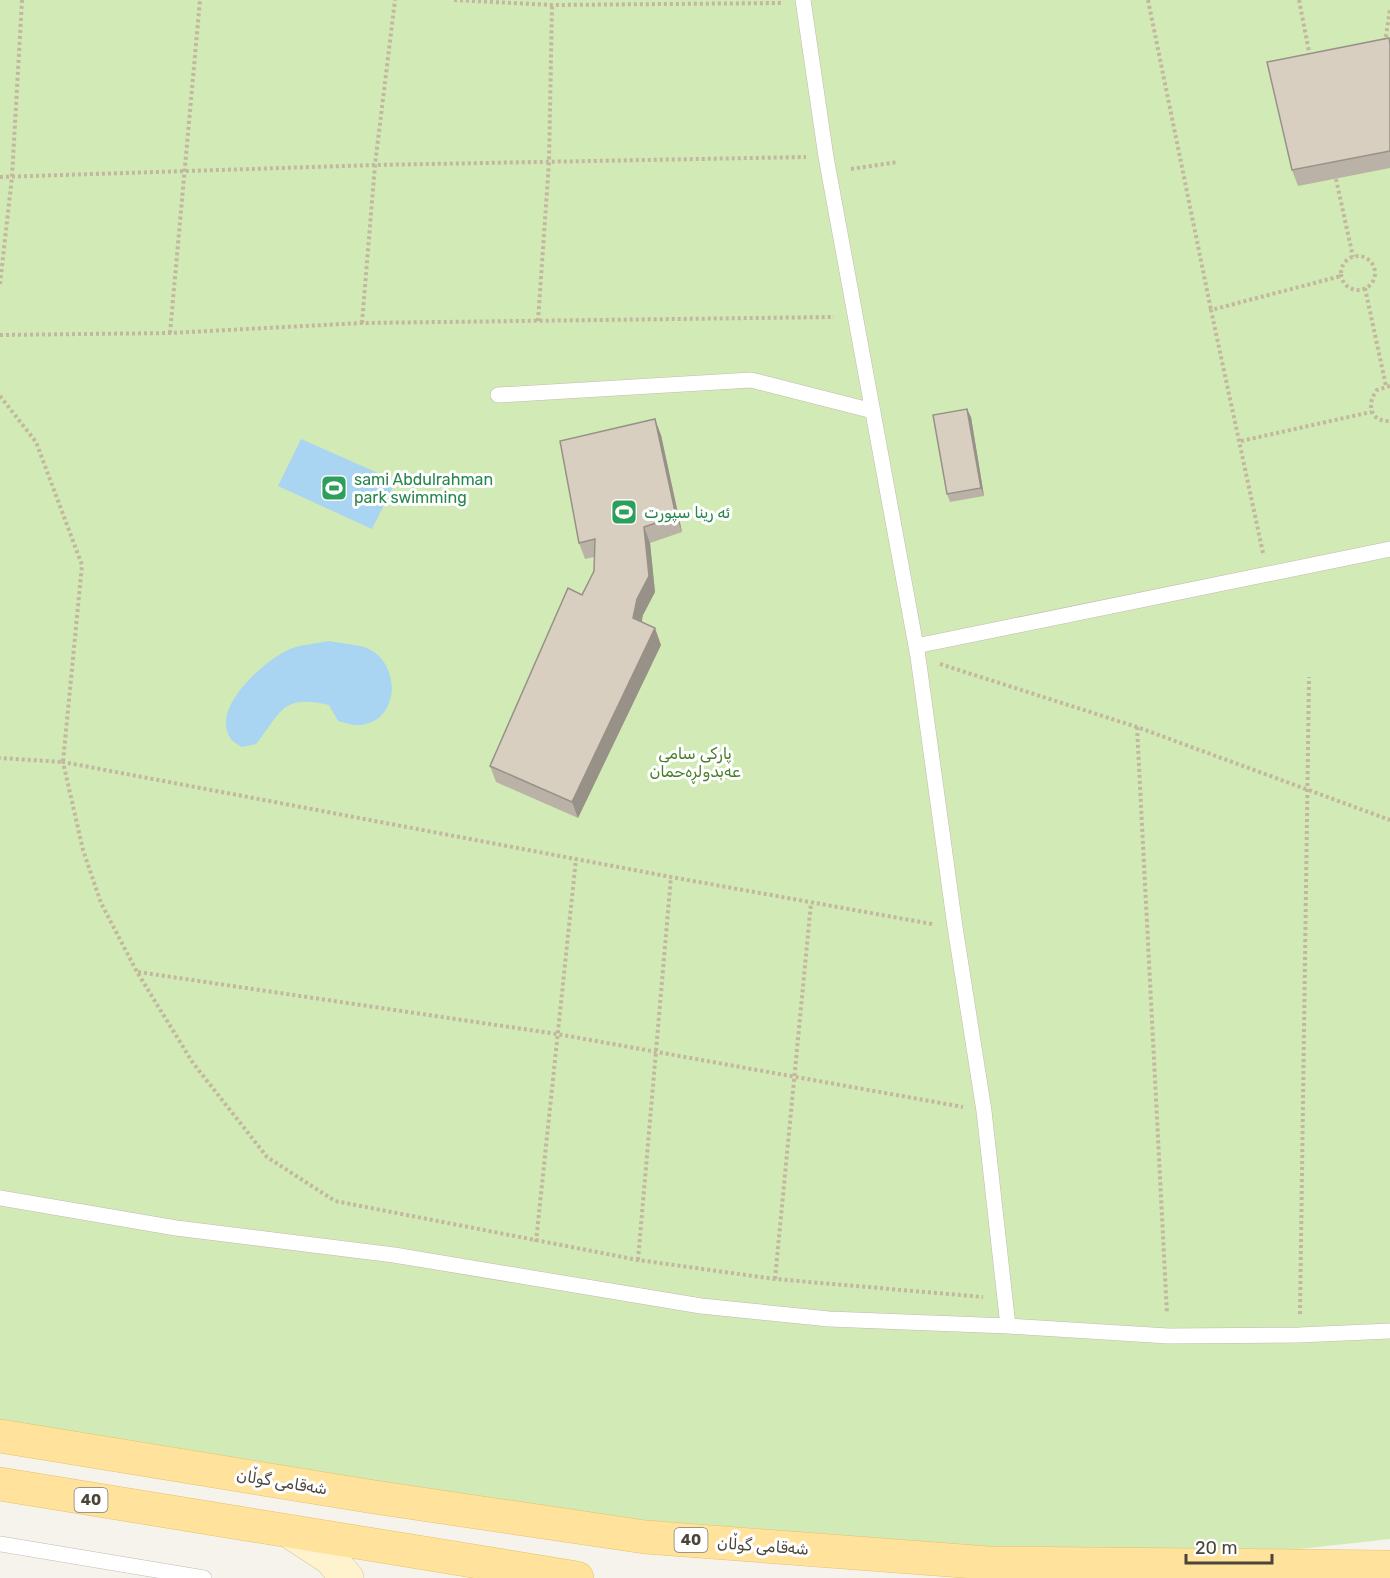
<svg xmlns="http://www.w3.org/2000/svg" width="1390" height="1578" viewBox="0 0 1390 1578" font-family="Rubik,'Noto Sans Arabic',sans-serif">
<rect width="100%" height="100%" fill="#f6f3ec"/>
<path fill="#d2eab5" d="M0,0H1390V1539L1235,1556L645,1537L0,1436Z"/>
<path fill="#a9d4f2" d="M301,439L396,481L372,529L278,486Z
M329,641C341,644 361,644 371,650C403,669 398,725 356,725C351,725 343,722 338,721L329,705C281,694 282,712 256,744L242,747C239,745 233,742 231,739C209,709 264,661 288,650C300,644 317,644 329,641Z"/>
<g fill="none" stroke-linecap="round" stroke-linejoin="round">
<defs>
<path id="lane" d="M803,0L826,157L918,657L955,927L984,1111L1008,1326
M498,395L751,380L873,411
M916,646L1390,549
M0,1198L176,1228L394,1255L701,1306L829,1319L1008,1326L1168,1336L1299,1335L1390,1331
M0,1544L204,1578"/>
<path id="secondary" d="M290,1532L330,1558L347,1578"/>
<path id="primary" d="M0,1436L374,1497L645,1537L988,1563L1390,1567
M0,1484L577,1578"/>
</defs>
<use href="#lane" stroke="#c2bbae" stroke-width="16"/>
<use href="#secondary" stroke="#d6c79b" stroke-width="34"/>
<use href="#primary" stroke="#e6c16a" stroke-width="34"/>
<path stroke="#c4b79f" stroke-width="4" stroke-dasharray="3 3" stroke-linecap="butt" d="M454,0L552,5L783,3
M1148,0L1211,310
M1299,0L1310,57
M1385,43L1390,9
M851,169L898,162
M0,177L375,165L806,157
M1336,179L1353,257
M1341 273a17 17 0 1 1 34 0a17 17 0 1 1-34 0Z
M0,284L12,177L22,0
M1365,288L1386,386
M538,321L549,162L552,5
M362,323L375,165L395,0
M170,333L200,0
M0,335L170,333L362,323L834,317
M1390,386L1377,390C1366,404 1370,422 1390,421
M0,396L36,442L82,565L63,762L0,758
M1241,441L1371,412
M1263,553L1211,310L1341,276
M940,664L1137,727L1390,820
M1137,727L1167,1314
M932,924L671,877L63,762L83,850L101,903L137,972L193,1063L267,1157L335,1201L638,1260L775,1279L983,1297
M138,972L557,1034L963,1107
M536,1242L576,859
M638,1260L671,877
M775,1279L811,903
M1300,1314L1309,677"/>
<use href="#lane" stroke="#fff" stroke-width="15"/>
<use href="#secondary" stroke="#fff3cd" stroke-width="33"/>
<use href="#primary" stroke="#ffe39c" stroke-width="33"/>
</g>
<path fill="#bab2a6" d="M1390,42V168L1298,186L1292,170Z
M971,417L984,496L950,502L947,494Z
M661,435L682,532L650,543L655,592L643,615L641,622L661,645L578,818L496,782L490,766L594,571V557L585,559L579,543Z"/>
<path fill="#979187" d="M967,409L971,417L984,496L981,488Z
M655,419L661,435L682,532L676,516Z
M644,527L650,543L655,592L643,615L639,635L633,618Z
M655,628L661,645L578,818L572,802Z"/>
<path fill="#d8cfc1" stroke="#979187" stroke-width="1.5" d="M1389,38L1390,44V151L1292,170L1267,62Z
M967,409L981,488L947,494L933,415Z
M655,419L676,516L644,527L649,576L637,599L633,618L655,628L572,802L490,766L568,588L582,595L594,571L595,539L579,543L560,441Z"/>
<defs>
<symbol id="stadium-square" viewBox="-11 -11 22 22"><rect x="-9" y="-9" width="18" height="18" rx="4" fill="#2e9e5b" stroke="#fff"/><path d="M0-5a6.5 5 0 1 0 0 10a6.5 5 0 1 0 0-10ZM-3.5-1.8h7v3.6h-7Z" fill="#fff"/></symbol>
</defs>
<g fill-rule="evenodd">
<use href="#stadium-square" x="319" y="473" width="30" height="30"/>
<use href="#stadium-square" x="609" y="497" width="30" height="30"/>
</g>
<g text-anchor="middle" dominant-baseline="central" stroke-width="6" stroke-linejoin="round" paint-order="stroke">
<g fill="#fff" stroke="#817c74" stroke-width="1.5">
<rect x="74.5" y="1488" width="33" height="24" rx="4.5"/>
<rect x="674.5" y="1528" width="33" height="24" rx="4.5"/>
</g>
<g font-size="15" font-weight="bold" fill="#4b4439">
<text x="91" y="1500">40</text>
<text x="691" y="1540">40</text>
</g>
<g font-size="16" fill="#27864d" stroke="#fff" text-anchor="start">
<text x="354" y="479">sami Abdulrahman<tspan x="354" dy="18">park swimming</tspan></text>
<text x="644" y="512">ئه رينا سپورت</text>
</g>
<g font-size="16" fill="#4a7f2a" stroke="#fff">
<text x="695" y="753">پارکی سامی<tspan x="695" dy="18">عەبدولڕەحمان</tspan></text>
</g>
<g font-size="16" fill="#4b4439" stroke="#fff">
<text transform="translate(282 1482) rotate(9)">شەقامی گوڵان</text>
<text transform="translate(763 1546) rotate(4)">شەقامی گوڵان</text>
</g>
</g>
<path d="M1186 1554v9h86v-9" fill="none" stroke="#4b4439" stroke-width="3"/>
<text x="1195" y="1554" font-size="18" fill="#4b4439" stroke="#ffffff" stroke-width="4.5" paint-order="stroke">20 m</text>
</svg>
